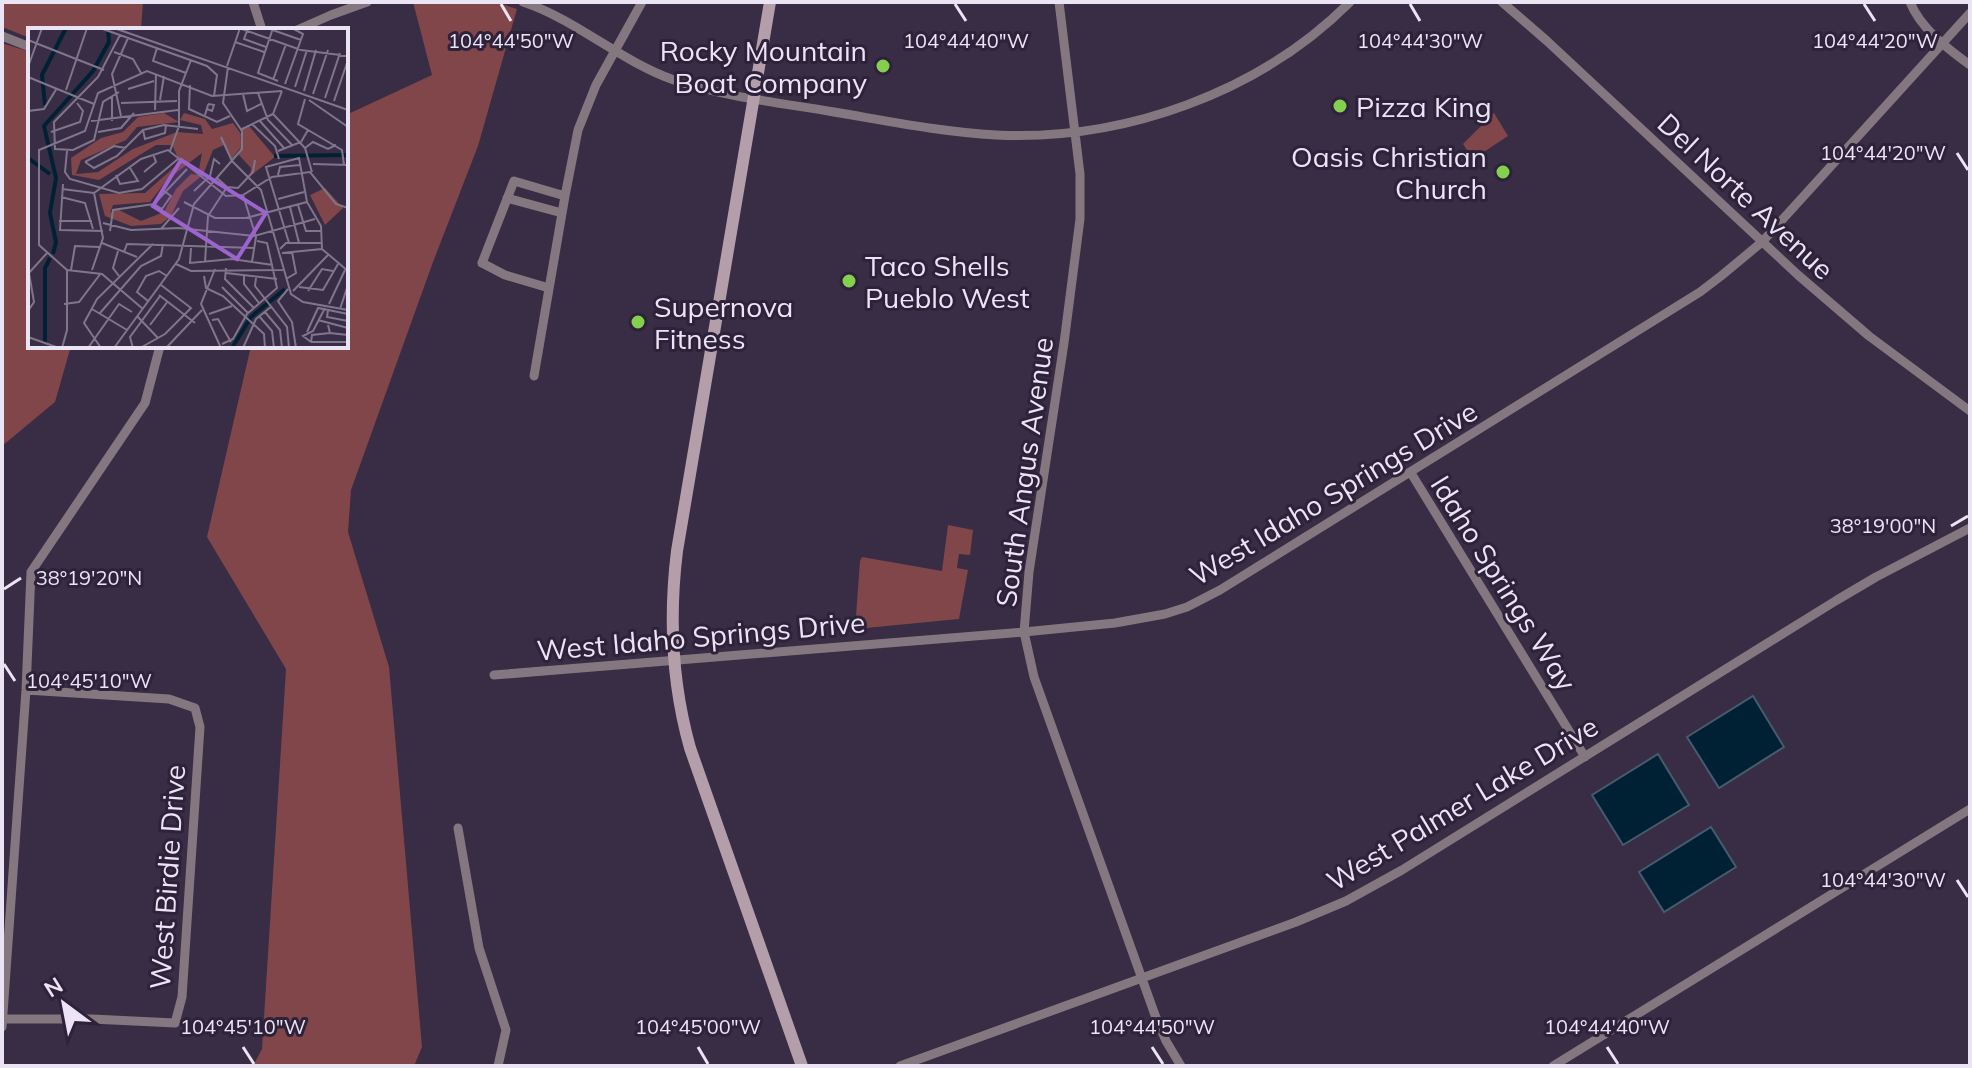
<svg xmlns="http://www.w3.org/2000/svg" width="1972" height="1068" viewBox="0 0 1972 1068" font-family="Mulish,sans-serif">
<rect width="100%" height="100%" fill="#392c45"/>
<path fill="#81464a" d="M2,2H143L141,30H30V38L2,27Z
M413,2H495L517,9L478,146L433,262L351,490L348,532L389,667L422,1047L414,1066H253L262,1049L286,669L207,537L251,346H346V115L432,75Z
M2,43L30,52V346H71L55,402L2,446Z
M1494,113L1508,136L1473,159L1463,144Z
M948,525L973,530L970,555L959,554L957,568L968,570L959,619L866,628L856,616L860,561L862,557L942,571Z"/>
<path fill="#002134" stroke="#465c6e" stroke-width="2" d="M1753,696L1784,747L1719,788L1687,737Z
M1658,754L1689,805L1623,845L1592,795Z
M1711,827L1736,867L1664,912L1639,872Z"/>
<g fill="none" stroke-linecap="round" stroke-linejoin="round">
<path stroke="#85777f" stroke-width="9" d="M253,2L262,30
M523,2C577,20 620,61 674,80C725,97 781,103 834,112C888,121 942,132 996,135C1124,141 1259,93 1350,2
M1059,2L1080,174V219L1064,343L1029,572L1024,632L1034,677L1155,1015L1166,1041L1181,1066
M1502,2L1547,41L1798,275L1869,336L1970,411
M1910,2C1921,29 1947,48 1970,65
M297,30L331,15L367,2
M2,36L30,47
M507,198L562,213
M549,288L505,275L482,263L514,181L565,196
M534,376L565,196L578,130L596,85L642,2
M1411,473L1585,757
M494,675L1024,632L1115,623L1165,614L1187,607L1220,590L1700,292L1721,276L1762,242L1970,13
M458,828L479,948L506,1030L498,1066
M4,1019H92L175,1023L182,997L200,727L195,708L169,699L26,690
M2,1027L26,690L31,572L145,403L160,346
M900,1066L1296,922L1346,901L1402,870L1837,600L1876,577L1970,528
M1553,1066L1970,809"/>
<path stroke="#b49eaa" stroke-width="12" d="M770,2L677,551C669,616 672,684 690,748L802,1066"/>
</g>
<path fill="none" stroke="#ebe4f4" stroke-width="3" d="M501,4L511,21M955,4L966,21M1410,4L1420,21M1864,4L1875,21M1957,153L1968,170M1951,526L1968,516M4,589L21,578M4,664L15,681M1957,880L1968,897M243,1047L254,1064M698,1047L708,1064M1152,1047L1163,1064M1607,1047L1618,1064"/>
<g fill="#84d04e" stroke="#2e223a" stroke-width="3">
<circle cx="883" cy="66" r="8"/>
<circle cx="1340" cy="106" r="8"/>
<circle cx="1503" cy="172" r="8"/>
<circle cx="849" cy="281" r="8"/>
<circle cx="638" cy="322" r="8"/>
</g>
<g text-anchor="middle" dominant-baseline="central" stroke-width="6" stroke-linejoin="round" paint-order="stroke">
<g font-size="28" fill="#ebe4f4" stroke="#2e223a" text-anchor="start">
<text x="867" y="50" text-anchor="end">Rocky Mountain<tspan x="867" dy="32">Boat Company</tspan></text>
<text x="1356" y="106">Pizza King</text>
<text x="1487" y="156" text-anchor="end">Oasis Christian<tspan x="1487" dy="32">Church</tspan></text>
<text x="865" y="265">Taco Shells<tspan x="865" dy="32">Pueblo West</tspan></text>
<text x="654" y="306">Supernova<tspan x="654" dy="32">Fitness</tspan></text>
</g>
<g font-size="28" fill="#ebe4f4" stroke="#2e223a">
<text transform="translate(1746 196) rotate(43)">Del Norte Avenue</text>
<text transform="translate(1024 472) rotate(-82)">South Angus Avenue</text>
<text transform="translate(1333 493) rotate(-31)">West Idaho Springs Drive</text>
<text transform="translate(1504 583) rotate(58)">Idaho Springs Way</text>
<text transform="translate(701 636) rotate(-5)">West Idaho Springs Drive</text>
<text transform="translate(1462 803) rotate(-31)">West Palmer Lake Drive</text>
<text transform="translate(167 877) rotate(-86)">West Birdie Drive</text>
</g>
</g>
<g transform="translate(28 28)">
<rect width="320" height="320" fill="#392c45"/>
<path d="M136,85L151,94L109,99L98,112L53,132L48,146L70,144L105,121L149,104L175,106L173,97L152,92L156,85L177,91L184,101L205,95L213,106L212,120L203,132L196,117L185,122L175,147L155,163L143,188L133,196L103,198L77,188L71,166L117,165L152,134L144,117H128L71,152L44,147L43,130L73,110L95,104L110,89ZM174,125L170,147L163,146L148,161L136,184L113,193L89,181L82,185L85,177L122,174L139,152ZM221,98L247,129L222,148L223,140L211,127L214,101ZM297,160L315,180L297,197L282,167Z" fill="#81464a" fill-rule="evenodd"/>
<path fill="none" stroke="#002134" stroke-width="4" d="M17,77L14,47L38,0M246,128L320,127M0,130L22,146M25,226L28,214L22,185L28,150L16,98L65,43L81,14L80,0M17,314V240L22,230M204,320L223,289L257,261"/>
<path fill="none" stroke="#80768b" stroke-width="2" d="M72,0L179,38L189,47L186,68M86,0L320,82M211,0L273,22L320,28M239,0L273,12M245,0L230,45L250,53M219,3L216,11L238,19M0,12L76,42M207,14L236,24M129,20L125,33L158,45M86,24L105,31L113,45M199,38L212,0M0,39L14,0M0,49L66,76M245,52L258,16M257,56L275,6L264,0M162,57L161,81L189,94L202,88M267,59L279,22M100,61L126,53M38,62L59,0M276,63L288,22M91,64L75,74L66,112L45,122L27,121L26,94L70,49L92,7M230,65L240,92L264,117M215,66L219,83L233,76M285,66L300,22M84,68V93M297,70L312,25M277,71L270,96L314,122L316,137M132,72L136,48M281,72L320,99M306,73L320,32M93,75L149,73M127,82L128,46M0,83L16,81L29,60M245,86L277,120L284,144M245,86L254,63M177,87L180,77L181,76L186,77L184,83L179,81M93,88L84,46L100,10M231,92L256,120M63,93L150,82M224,96L247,118L251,131M115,102L117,111L137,105L138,97M212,102L245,86M23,104L52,94L55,83L49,75M70,104L93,100L106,85M193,109L204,133M277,120L285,114L300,121L308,117M39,123L37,144L42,151L91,165L114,161L150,131M142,123L151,98V63L163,32M250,123L273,114L280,102M204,133L233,162L263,266L275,274L320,282M57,134L66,140L89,128L115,102L136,97L170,101M57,134L86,118L98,120M285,136L320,137M116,144L128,134L125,126M88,147L92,156L110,153L102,140M250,147L252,139L272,137M189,150L199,159L210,160L225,144L227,132M35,156L32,202L75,203M34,161L66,165M166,163L182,148L186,131L192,136M66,165L113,131L140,122L198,168L215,167L244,149L282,144L308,176L320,180M215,167L228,209L224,234M33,169L57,175L65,201M250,171L276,164M156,174L187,190H218L279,174M126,176L159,141M270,177L278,203H293M262,179L271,215M31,193H64M75,195L103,202L151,200L226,208L287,191M133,201L151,180M82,203L85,182L126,176L134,181L143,168L136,163M74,215L109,229M261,215L238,139L271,130L279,174L293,198L294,221L320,243M163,220L162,235L204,231L245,237M252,221L258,215H293M90,223L85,240L91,248M96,224L99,216L227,220M254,225L294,221M177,234L180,188L199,159M148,236L163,243L255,242M198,240L197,251L226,280M187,241L173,276L193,320M43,242L47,218L71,219M64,242L75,210L66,165M198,245L249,251M0,246L19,225M176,248L178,260L195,268L236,306L237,320M216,248V256L231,275M228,250L227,258L259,299L261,320M258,251L268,245L264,224M194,259L220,285M271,259L295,262L310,236M260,261L250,273L264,294L268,320M265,263L300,227M280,263L294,241L305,243M131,267L167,295M120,273L109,264L118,248L131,243L139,248M36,276L51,274L73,245M301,276L317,242M64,281L99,302M115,281L74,246L39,242L11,217V122L57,103L70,65L119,43L184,68L254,63M312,281L320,257M300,282L299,289L320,293M0,283L6,274L1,245M237,284L252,302L254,320M72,285L113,238L133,228L135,216M181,286L204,278M109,288L130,310M231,288L244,303L246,320M184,292L190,291L203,314M290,292L320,300M122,297L140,273M300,297L302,305L320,307M279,304L290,280L320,286M0,309L31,320M283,314L275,308L285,303L297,280M283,314H320M283,314L284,307L302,305M194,316L205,311L219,286L249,260L239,215L229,213M34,320L39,302V242M60,320L91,276L104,284M73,320L56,295L69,271L125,216M86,320L151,231L166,176L214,121V103L195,75L200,39M105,320L102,309L132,268M112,320L137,306L163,280L133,257M138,320L174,282M215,320L228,291L244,278"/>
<path fill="#9d63cf" fill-opacity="0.15" stroke="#9d63cf" stroke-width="4" d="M153,132L238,185L209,231L125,178Z"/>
<rect width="320" height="320" fill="none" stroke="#ebe4f4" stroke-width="4"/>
</g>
<g font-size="20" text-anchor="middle" fill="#ebe4f4" stroke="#2e223a" stroke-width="6" stroke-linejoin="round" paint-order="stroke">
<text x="1420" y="48">104°44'30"W</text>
<text x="511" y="48">104°44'50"W</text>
<text x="966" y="48">104°44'40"W</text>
<text x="1875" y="48">104°44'20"W</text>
<text x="1883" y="160">104°44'20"W</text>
<text x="1883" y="533">38°19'00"N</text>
<text x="89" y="585">38°19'20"N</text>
<text x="89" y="688">104°45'10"W</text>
<text x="1883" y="887">104°44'30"W</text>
<text x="243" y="1034">104°45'10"W</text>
<text x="698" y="1034">104°45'00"W</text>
<text x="1152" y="1034">104°44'50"W</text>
<text x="1607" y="1034">104°44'40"W</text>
</g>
<rect width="1972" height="1068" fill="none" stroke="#ebe4f4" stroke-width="8"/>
<g transform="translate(64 1004) rotate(328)" stroke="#2e223a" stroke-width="6" paint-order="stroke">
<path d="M0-6L14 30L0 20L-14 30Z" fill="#ebe4f4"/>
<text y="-12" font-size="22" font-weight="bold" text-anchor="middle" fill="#ebe4f4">N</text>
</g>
</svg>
